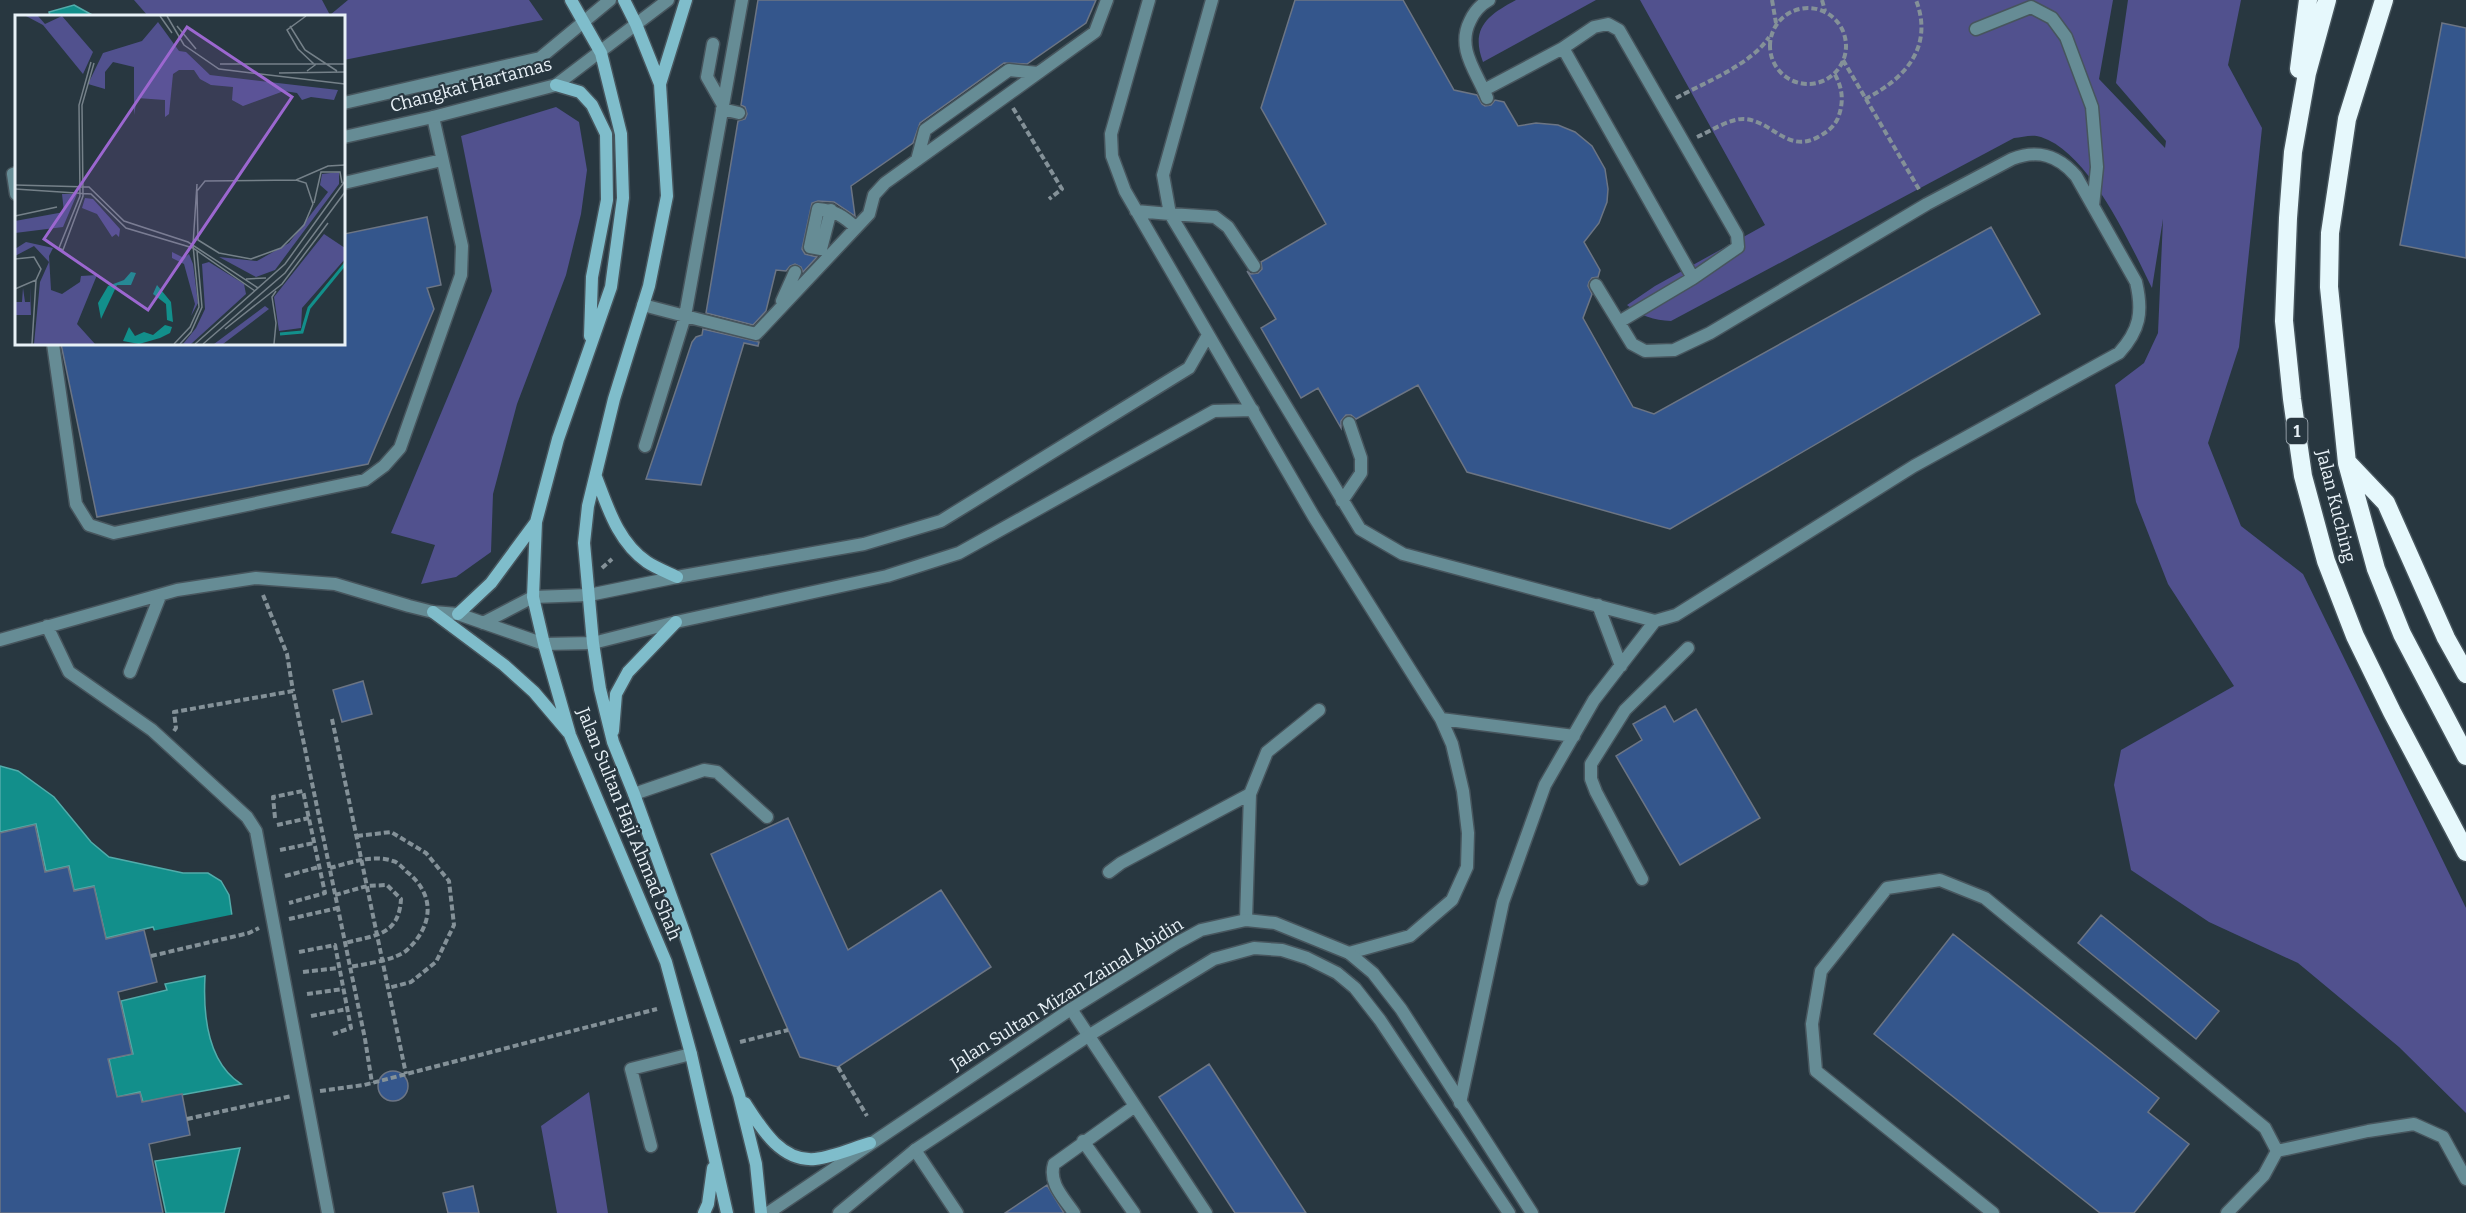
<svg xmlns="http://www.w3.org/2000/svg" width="2466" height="1213" viewBox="0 0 2466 1213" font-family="Bitter,serif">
<rect width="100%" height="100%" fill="#283740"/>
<path fill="#51518e" d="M134,0H322L330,15L348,0H529L543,20L344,60V16H148Z
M1516,0H1596L1483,62C1470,28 1488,15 1516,0Z
M1640,0H2113L2099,79L2165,148L2166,141L2116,83L2128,0H2241L2228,65L2262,128L2239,347L2208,443L2241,526L2303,574L2466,908V1113L2399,1047L2298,963L2209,922L2131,870L2114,785L2121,750L2234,686L2168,584L2136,502L2115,385L2144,363L2158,333L2163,219L2152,288C2130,244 2090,153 2041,137C2032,134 2023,137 2014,138L1671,321C1654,320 1640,316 1627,305L1655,286L1765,225Z
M556,107L579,122L587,170L581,214L566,275L517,404L493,494L491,552L456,577L421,584L435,545L391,533L492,291L461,136Z
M589,1092L608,1213H557L541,1126Z"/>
<path fill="#128f8b" stroke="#52acab" stroke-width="1.5" d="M74,5L94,16H50L49,12Z
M0,766L18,771L54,797L91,842L109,857L183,873H208L221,881L229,895L232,916L155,932L153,927L106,938L94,886L74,890L69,866L46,871L36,824L0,832Z
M205,976C203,1013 207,1062 241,1084L143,1102L140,1092L117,1097L109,1059L133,1054L121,1001L167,990L165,984Z
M240,1148L224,1213H166L155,1161Z"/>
<path fill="#283740" d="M235,914L232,918L156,935L152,931Z"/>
<path fill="#34568c" stroke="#6c7584" stroke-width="1.5" d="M758,0H1096L1086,23L1027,64L1004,63L920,123L913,143L851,186L855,216L834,202L818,201L812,203L802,249L805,254L817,257L803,272L801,267L795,264L790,266L786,271L776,270L766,311L753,325L706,313L738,121L745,119L747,114L745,107L741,105Z
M1295,0H1403L1454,90L1477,95L1482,104L1485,106L1491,105L1495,100L1504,102L1518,126L1536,123L1558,125L1575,132L1592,146L1605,169L1608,189L1607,202L1599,223L1584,242L1600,270L1598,277L1592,278L1589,282L1588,286L1592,294L1583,318L1633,407L1654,414L1991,227L2040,314L1670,529L1467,472L1418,385L1356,419L1351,415H1346L1341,421V428L1318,388L1301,398L1261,328L1276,319L1247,271L1251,274L1258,273L1262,269L1261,262L1326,224L1261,108Z
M2442,23L2466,28V258L2400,245Z
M427,217L441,285L427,288L434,309L368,464L97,517L61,344H344V234Z
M703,329L759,342L758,346L744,343L701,485L646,479L692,342L696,337L702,335Z
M363,681L372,714L342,722L333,690Z
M1665,706L1674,722L1696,709L1760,818L1680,865L1616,756L1642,740L1633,724Z
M788,818L848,950L941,890L991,967L838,1067L800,1057L711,854Z
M35,825L45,872L68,867L74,891L94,887L106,939L144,930L157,982L118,992L132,1054L108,1059L117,1097L140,1093L142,1102L182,1094L190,1135L149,1144L163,1213H0V833Z
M2101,915L2219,1011L2196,1039L2078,943Z
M1953,934L2159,1098L2148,1112L2189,1144L2134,1213H2100L1874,1034Z
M1209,1064L1306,1213H1235L1159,1097Z
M378 1086a15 15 0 1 1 30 0a15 15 0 1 1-30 0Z
M1047,1185L1064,1213H1005Z
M473,1186L479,1213H448L443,1193Z"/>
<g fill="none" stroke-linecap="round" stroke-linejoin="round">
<defs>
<path id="lane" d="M742,0L685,316L756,334L869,214L874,195L885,183L1095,32L1107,0
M1149,0L1111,134L1112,156L1125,191L1314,517L1441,719L1452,744L1463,791L1468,833L1467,867L1452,900L1410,936L1349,953
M1608,24L1619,30L1737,235L1738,247L1693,278L1563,48L1594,27Z
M1976,29L2031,7L2052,18L2066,37L2092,107L2097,167L2093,206
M713,44L707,77L723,105
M1484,90L1563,48
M1487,98C1477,72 1456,49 1470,21C1474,12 1480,5 1489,0
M722,109L739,113
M917,160L925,130L1009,70L1038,73
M344,183L442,160
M831,210L821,249L810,247L818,209C834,210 845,217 856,228
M1136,211L1170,214L1163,175L1212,0
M1170,214L1360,529L1403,554L1655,621L1676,615L1914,466L2119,353C2140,330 2143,312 2136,282L2076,176C2058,155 2038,149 2012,159L1927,204L1710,333L1674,350L1645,351L1632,344L1596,285
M1170,214L1215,217L1228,227L1254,266
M782,301L795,272
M643,305L685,316L645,446
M1619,322L1693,278
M53,344L76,504L89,525L114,533L365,480L384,466L400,448L461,275L462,246L433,117
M1342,501L1361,473V458L1349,423
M1598,605L1621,666
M483,623L533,597L589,595L677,577L864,544L941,521L1189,368L1208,335
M47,626L69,672L152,730L247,817L256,831L328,1213
M0,640L177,590L256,578L335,584L409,606L433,612L458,614L544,644L593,643L676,622L887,576L959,553L1214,411L1253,410
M130,672L160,596
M1441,719L1574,736
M634,794L704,770L717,772L767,817
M1109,872L1121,863L1250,794
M1642,879L1596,792L1591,779V764L1625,710L1688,648
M1246,920L1250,794L1267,752L1319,710
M1071,1009L1206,1213
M1460,1103L1503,902L1545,785L1594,700L1655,621
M1083,1141L1134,1213
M651,1146L631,1069L691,1054
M915,1150L957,1213
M1074,1213C1064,1198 1048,1183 1054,1164L1135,1106
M1993,1213L1816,1071L1812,1024L1821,971L1887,888L1940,880L1985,898L2265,1128L2277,1151
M2227,1213L2264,1175L2277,1151L2368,1131L2414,1124L2443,1137L2466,1179"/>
<path id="street" d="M344,103L540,58L610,0
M344,137L433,117L556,85L668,0
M16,173L13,174L16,194
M768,1213L1071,1009L1177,943L1201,930L1246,920L1275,923L1349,953L1373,973L1401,1009L1532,1213
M839,1213L915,1150L1088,1036L1214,959L1254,948L1282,950L1307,958L1337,973L1355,988L1380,1020L1509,1213"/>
<path id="secondary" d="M571,0L601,53L621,134L623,198L611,287L558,439L536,522L533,597L544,644L570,735L666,962L691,1054L727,1213
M624,0L636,24L660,84L667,196L649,286L614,399L588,506L584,543L593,643L600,689L613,742L634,794L684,932L739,1095L756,1164L761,1213
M660,84L686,0
M556,85L580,92L592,105L606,134L607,200L592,277L590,336
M596,477C608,508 618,542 647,562C656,568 667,572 677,577
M433,612L504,665L534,692L568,732
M458,614L491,583L536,522
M613,731L616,694L628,672L676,622
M745,1103C761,1128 781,1162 815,1159C834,1157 853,1148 870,1143
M704,1213L708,1204L713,1168"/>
<path id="highway" d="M2327,0L2307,73L2293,152L2288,218L2284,321L2292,399L2303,476L2326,561L2355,636L2392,712L2466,852
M2384,0L2347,119L2330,233L2329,287L2347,463L2376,569L2402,634L2466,756
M2299,69L2308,0
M2348,463L2386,503L2446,638L2466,674"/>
</defs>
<use href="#lane" stroke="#47555d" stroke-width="15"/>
<use href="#street" stroke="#47555d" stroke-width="15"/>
<use href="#secondary" stroke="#47555d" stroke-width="15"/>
<use href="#highway" stroke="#47555d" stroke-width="21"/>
<path stroke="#849198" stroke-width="4" stroke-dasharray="6 3" stroke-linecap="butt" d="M1772,0L1776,23
M1822,0L1825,11
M1770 46a38 38 0 1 1 76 0a38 38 0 1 1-76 0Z
M1843,60L1920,191
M1676,98C1704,83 1752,64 1769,37
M1865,99C1905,79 1934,47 1916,0
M1013,108L1062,189L1049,199
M1697,137C1711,131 1730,118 1745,119C1772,121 1788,154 1818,137C1827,132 1834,127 1838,118C1844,102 1843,88 1834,73
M602,568L612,559
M263,595L287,654L293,691
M332,719L406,1074
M174,731L176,728L174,712L293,691L365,1039L372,1083
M275,818L273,797L303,791L325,893L289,903
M277,825L309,818
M357,836L391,832L426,853L449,881L454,925L436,962L411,982L388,988
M280,850L314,843
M330,868C349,863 373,854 393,861C398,862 403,868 407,872C436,895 433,926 407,950C396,960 365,964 350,967
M285,876L319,867
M335,895L367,886L387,885L401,899C399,936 375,935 345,943
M289,919L338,908
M299,952L335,945L351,1028L333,1034
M151,956L249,933L259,928
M303,972L339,968
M307,994L343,989
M311,1016L347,1009
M740,1042L788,1030
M838,1067L867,1116
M320,1091L364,1085L657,1009
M187,1119L292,1096"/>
<use href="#lane" stroke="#668c95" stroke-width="12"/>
<use href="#street" stroke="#668c95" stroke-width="12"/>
<use href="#secondary" stroke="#7fbdcb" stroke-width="12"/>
<use href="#highway" stroke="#e6f8fc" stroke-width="18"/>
</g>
<g text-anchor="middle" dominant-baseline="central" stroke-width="4.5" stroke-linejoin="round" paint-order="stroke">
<rect fill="#283740" stroke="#aeb9c0" stroke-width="1.5" x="2286.5" y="418" width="21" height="26" rx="4.5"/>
<g font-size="16" font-weight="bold" fill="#e8f1f7">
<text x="2297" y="431">1</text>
</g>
<g font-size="18" fill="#e8f1f7" stroke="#283740">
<text transform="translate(471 85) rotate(-15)">Changkat Hartamas</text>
<text transform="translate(2336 506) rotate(76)">Jalan Kuching</text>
<text transform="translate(629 824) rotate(68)">Jalan Sultan Haji Ahmad Shah</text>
<text transform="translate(1067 994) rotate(-32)">Jalan Sultan Mizan Zainal Abidin</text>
</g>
</g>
<g transform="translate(15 15)">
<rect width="330" height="330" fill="#283740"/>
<path d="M11,1H23L30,9L47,1L78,37L68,59L28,10ZM143,7L164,36L171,37L195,60L323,75L319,85L296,82L287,85L282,78L269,76L228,91L217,85L218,72L196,70L185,64L179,55H164L158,59L154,99L150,102V85L122,83L119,100V52L98,47L90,57V74L73,69L88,38L127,26ZM324,157V169L260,255L241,262L204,242L242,246L274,228L313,177L305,170L307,159ZM47,179H62L48,212L0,218V206L49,197ZM70,183L78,184L105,214L104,222L101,219L97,222L82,199L67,193ZM309,219L330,233V244L287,293L286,313L264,316L259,282ZM11,227L38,233L34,241L36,275L47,279L65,267L66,261L82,260L62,309L80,329H19L25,267L34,247L19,231L0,241V234ZM157,237L169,243L174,239L178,249L183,288L176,301L180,289L169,249L157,243ZM194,247L229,269L231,279L176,329H168L181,313L190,294L187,249ZM15,271L16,300H0V287H7L8,273L10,287H16ZM250,291L254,294L208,329H199Z" fill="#51518e"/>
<path d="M116,257L121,258L116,270H102L86,304L83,288L93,271L109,265ZM142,270L156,287L158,307L152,305L151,289L138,279ZM150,310L157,312L155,318L145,323L124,329L108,326L114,312L120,321L129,317L138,320Z" fill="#128f8b"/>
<path fill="none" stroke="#128f8b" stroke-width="3" d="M265,319L287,317L294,293L330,249"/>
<path fill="none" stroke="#758189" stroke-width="1.5" d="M145,1L157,18M152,1L169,30L204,54L330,69M291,1L272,15L283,34L300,50L292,56M162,11L181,34M275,11L290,35L322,56M76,47L64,90L65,181L44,233L48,235L68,181L67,90L79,48M205,49H330M264,58L330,57M281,165L291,168L298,189L289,210L266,233L236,244L204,238L183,225L182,176L190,166L281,165L313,151L330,150M0,170L74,172L109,206L173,227L243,273M0,174L76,179L111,213L178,233L240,276M299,188L306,157H325L327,168M0,201L42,192M0,244L19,242L26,254L21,265L0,274M231,264L251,263M210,314L267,269L313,208M17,329L21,265M159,329L175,312L184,292L178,230L182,169M165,329L176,317L187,292L182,236M180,329L270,249L330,166M188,329L270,258L330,177M259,329L261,308L257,282L261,276"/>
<path fill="#9c67d0" fill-opacity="0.15" stroke="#9c67d0" stroke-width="3" d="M172,12L277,82L133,295L29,224Z"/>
<rect width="330" height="330" fill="none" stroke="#e8f1f7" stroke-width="3"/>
</g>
</svg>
